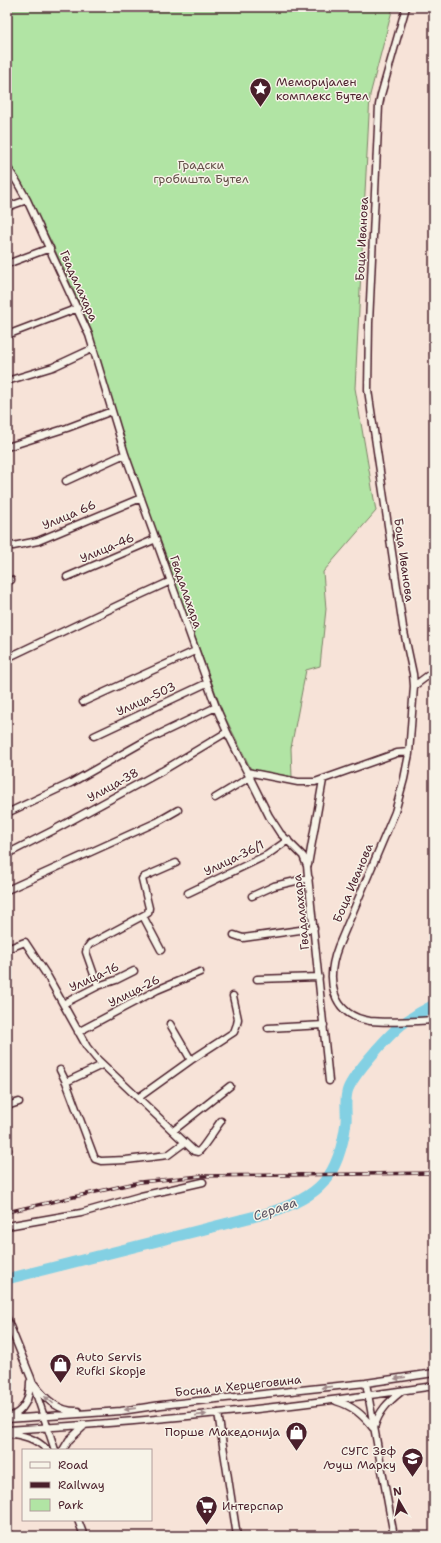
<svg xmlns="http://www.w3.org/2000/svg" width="441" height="1543" viewBox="0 0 441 1543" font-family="'Shantell Sans',sans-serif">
<rect width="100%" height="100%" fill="#f7e3d8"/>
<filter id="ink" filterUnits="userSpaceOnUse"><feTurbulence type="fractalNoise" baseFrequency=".025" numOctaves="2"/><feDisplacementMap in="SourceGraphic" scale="8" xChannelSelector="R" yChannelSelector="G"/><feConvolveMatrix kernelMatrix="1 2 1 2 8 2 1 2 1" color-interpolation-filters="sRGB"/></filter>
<g filter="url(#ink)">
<path fill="#b1e4a4" stroke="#7e8268" d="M7,7H393L370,95L355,388L376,511L323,572L326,609L320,666L306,670L291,748L292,777L251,769L223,713L122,440L91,329L52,243L19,180L7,162Z"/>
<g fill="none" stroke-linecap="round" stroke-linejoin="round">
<path stroke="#83d0e3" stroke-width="11" d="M7,1279L268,1213C320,1197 339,1177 346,1122C347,1111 344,1099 348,1089C355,1072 391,1032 405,1022C414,1016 424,1010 434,1005"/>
<defs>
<path id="minor" d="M406,7L381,95L379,105L369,323L368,390L403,627L413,674L414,686L409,754L404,779L395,812L338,947C326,978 330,1015 370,1021C391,1023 413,1021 434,1020
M7,167L17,182L27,200L89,335L125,454L216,707L227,732L269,816L280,833L303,856L307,866L329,1081
M7,207L27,200
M7,264L50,248
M7,335L78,308
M7,381L53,367L94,348
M7,447L67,428L112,411
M66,481L125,454
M7,541L8,544L13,546L38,541L141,498
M67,577L156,539
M7,582L11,580
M7,658L127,601L171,581
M414,686L434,671
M83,702L195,651
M94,736L207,683
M247,772L298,782H315L397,753L409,752
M215,798L250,777
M7,813L71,783L145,741L216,707
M7,854L52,831L162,771L227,732
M308,865L323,780
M7,890L157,822L178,810
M188,893L267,855L288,840
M252,896L274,886L309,878
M143,916L161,950
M234,935L243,938L314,928
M7,949L25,942L48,977L87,1047L96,1058L194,1151L198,1152C203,1149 216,1127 221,1121
M257,979L319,977
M98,986L86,952L87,948L90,944L148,913L149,908L142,879L144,877L176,863
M63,1004L98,986L116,980L134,971
M170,1024L191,1060
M268,1028L324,1025
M78,1032L157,990L200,972
M60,1070L66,1082L95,1159L101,1161L126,1160L168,1155L184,1143
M66,1082L102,1065
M138,1098L191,1060L234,1032L237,1024L238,1019L233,996
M7,1106L19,1102
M173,1131L230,1086
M7,1151L8,1150
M7,1226L81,1213L141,1196L203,1182
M7,1319L31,1378L55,1450
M366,1383L394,1536
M35,1385C45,1399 59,1412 78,1411
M336,1401C353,1406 363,1415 373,1428
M218,1413L237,1536
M9,1417C24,1412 30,1398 30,1382
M7,1419L121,1411L161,1405L366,1383L434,1373
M374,1428C379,1411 388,1402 402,1391
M7,1430C150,1422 292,1407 434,1386
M7,1433C22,1435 36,1438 47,1450
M63,1450L69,1440L85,1425
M78,1520L84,1536"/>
</defs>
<use href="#minor" stroke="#4a1f2b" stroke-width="9"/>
<use href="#minor" stroke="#f7f3e8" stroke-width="6"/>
<defs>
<path id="rail" d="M7,1212L140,1182L201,1176L434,1173"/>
</defs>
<use href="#rail" stroke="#4a1f2b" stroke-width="3.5"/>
<use href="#rail" stroke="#f7f3e8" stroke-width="2" stroke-dasharray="6" stroke-linecap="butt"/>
</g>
<defs><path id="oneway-solid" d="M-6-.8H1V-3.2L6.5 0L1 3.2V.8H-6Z"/></defs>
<g fill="#a0898a">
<use href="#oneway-solid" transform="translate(400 1378) rotate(172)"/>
<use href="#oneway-solid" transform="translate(327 1387) rotate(174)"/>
<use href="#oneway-solid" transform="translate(49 1400) rotate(-141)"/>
<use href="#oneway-solid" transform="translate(130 1409) rotate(172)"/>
<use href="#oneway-solid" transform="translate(201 1415) rotate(-6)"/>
</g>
</g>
<defs>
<symbol id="sight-pin" viewBox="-11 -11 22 30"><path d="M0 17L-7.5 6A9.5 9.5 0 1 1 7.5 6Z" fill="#4a1f2b" stroke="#f7f3e8"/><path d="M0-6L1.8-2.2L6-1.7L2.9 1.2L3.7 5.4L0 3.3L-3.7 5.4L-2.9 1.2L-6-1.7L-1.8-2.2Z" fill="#fff"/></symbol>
<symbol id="shop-pin" viewBox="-11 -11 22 30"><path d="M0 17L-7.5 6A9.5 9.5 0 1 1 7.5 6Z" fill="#4a1f2b" stroke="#f7f3e8"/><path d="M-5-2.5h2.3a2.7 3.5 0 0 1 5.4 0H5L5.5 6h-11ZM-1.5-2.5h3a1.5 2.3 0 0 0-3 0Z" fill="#fff"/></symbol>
<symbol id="school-pin" viewBox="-11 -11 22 30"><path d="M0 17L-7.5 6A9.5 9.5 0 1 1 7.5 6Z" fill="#4a1f2b" stroke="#f7f3e8"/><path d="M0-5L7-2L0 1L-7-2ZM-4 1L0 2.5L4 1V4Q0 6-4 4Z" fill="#fff"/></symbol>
<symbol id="supermarket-pin" viewBox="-11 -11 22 30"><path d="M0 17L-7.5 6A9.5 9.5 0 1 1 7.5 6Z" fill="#4a1f2b" stroke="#f7f3e8"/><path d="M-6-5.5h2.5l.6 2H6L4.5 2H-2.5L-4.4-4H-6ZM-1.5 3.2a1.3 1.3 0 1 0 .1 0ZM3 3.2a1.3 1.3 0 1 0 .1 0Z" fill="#fff"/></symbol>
</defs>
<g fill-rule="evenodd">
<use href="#sight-pin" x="248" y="76" width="25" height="34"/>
<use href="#shop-pin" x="48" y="1352" width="25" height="34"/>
<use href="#shop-pin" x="284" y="1420" width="25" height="34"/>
<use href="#school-pin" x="400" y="1446" width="25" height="34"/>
<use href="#supermarket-pin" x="194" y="1494" width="25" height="34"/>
</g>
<g text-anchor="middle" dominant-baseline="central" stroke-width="3" stroke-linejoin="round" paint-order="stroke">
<g font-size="12" fill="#4a1f2b" stroke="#f7f3e8" text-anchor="start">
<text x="276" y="82">Меморијален<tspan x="276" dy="14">комплекс Бутел</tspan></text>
<text x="76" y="1357">Auto Servis<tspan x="76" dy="14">Rufki Skopje</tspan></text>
<text x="280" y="1432" text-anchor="end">Порше Македонија</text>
<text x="396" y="1451" text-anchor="end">СУГС Зеф<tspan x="396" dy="14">Љуш Марку</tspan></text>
<text x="222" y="1506">Интерспар</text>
</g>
<g font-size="12" fill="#645049" stroke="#f7f3e8">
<text x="201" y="165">Градски<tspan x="201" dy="14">гробишта Бутел</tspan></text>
</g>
<g font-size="12" fill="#4a1f2b" stroke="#f7f3e8">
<text transform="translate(362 239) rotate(-87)">Боца Иванова</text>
<text transform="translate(79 286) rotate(66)">Гвадалахара</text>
<text transform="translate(69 515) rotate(-23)">Улица 66</text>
<text transform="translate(107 548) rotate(-23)">Улица-46</text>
<text transform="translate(404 560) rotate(82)">Боца Иванова</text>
<text transform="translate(186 592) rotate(71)">Гвадалахара</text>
<text transform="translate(146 699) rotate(-25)">Улица-503</text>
<text transform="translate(113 785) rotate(-29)">Улица-38</text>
<text transform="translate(234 858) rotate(-26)">Улица-36/1</text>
<text transform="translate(353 883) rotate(-67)">Боца Иванова</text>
<text transform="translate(301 912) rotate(-96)">Гвадалахара</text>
<text transform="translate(94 977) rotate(-25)">Улица-16</text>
<text transform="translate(134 991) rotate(-27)">Улица-26</text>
<text transform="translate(238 1386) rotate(-6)">Босна и Херцеговина</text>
</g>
<g font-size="13" font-style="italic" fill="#5b5462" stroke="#f7f3e8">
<text transform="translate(275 1209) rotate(-19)">Серава</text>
</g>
</g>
<rect width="441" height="1543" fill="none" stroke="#f7f3e8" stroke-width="24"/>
<rect x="12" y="12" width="417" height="1519" fill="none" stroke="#4a1f2b" stroke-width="1.5" filter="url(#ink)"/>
<rect x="22" y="1449" width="130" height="72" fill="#f7f3e8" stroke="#b29e9c"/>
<rect x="30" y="1462" width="20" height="6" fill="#f7f3e8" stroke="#b29e9c"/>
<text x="58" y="1469" font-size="12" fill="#4a1f2b">Road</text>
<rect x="30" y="1482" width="20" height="6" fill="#4a1f2b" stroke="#b29e9c"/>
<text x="58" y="1489" font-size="12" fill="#4a1f2b">Railway</text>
<rect x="30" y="1499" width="20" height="12" fill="#b1e4a4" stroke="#b29e9c"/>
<text x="58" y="1509" font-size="12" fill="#4a1f2b">Park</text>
<g transform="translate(399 1501) rotate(351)" stroke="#f7f3e8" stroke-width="3" paint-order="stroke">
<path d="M0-3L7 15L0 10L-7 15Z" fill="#4a1f2b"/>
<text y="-6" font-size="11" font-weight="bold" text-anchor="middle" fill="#4a1f2b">N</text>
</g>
</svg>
